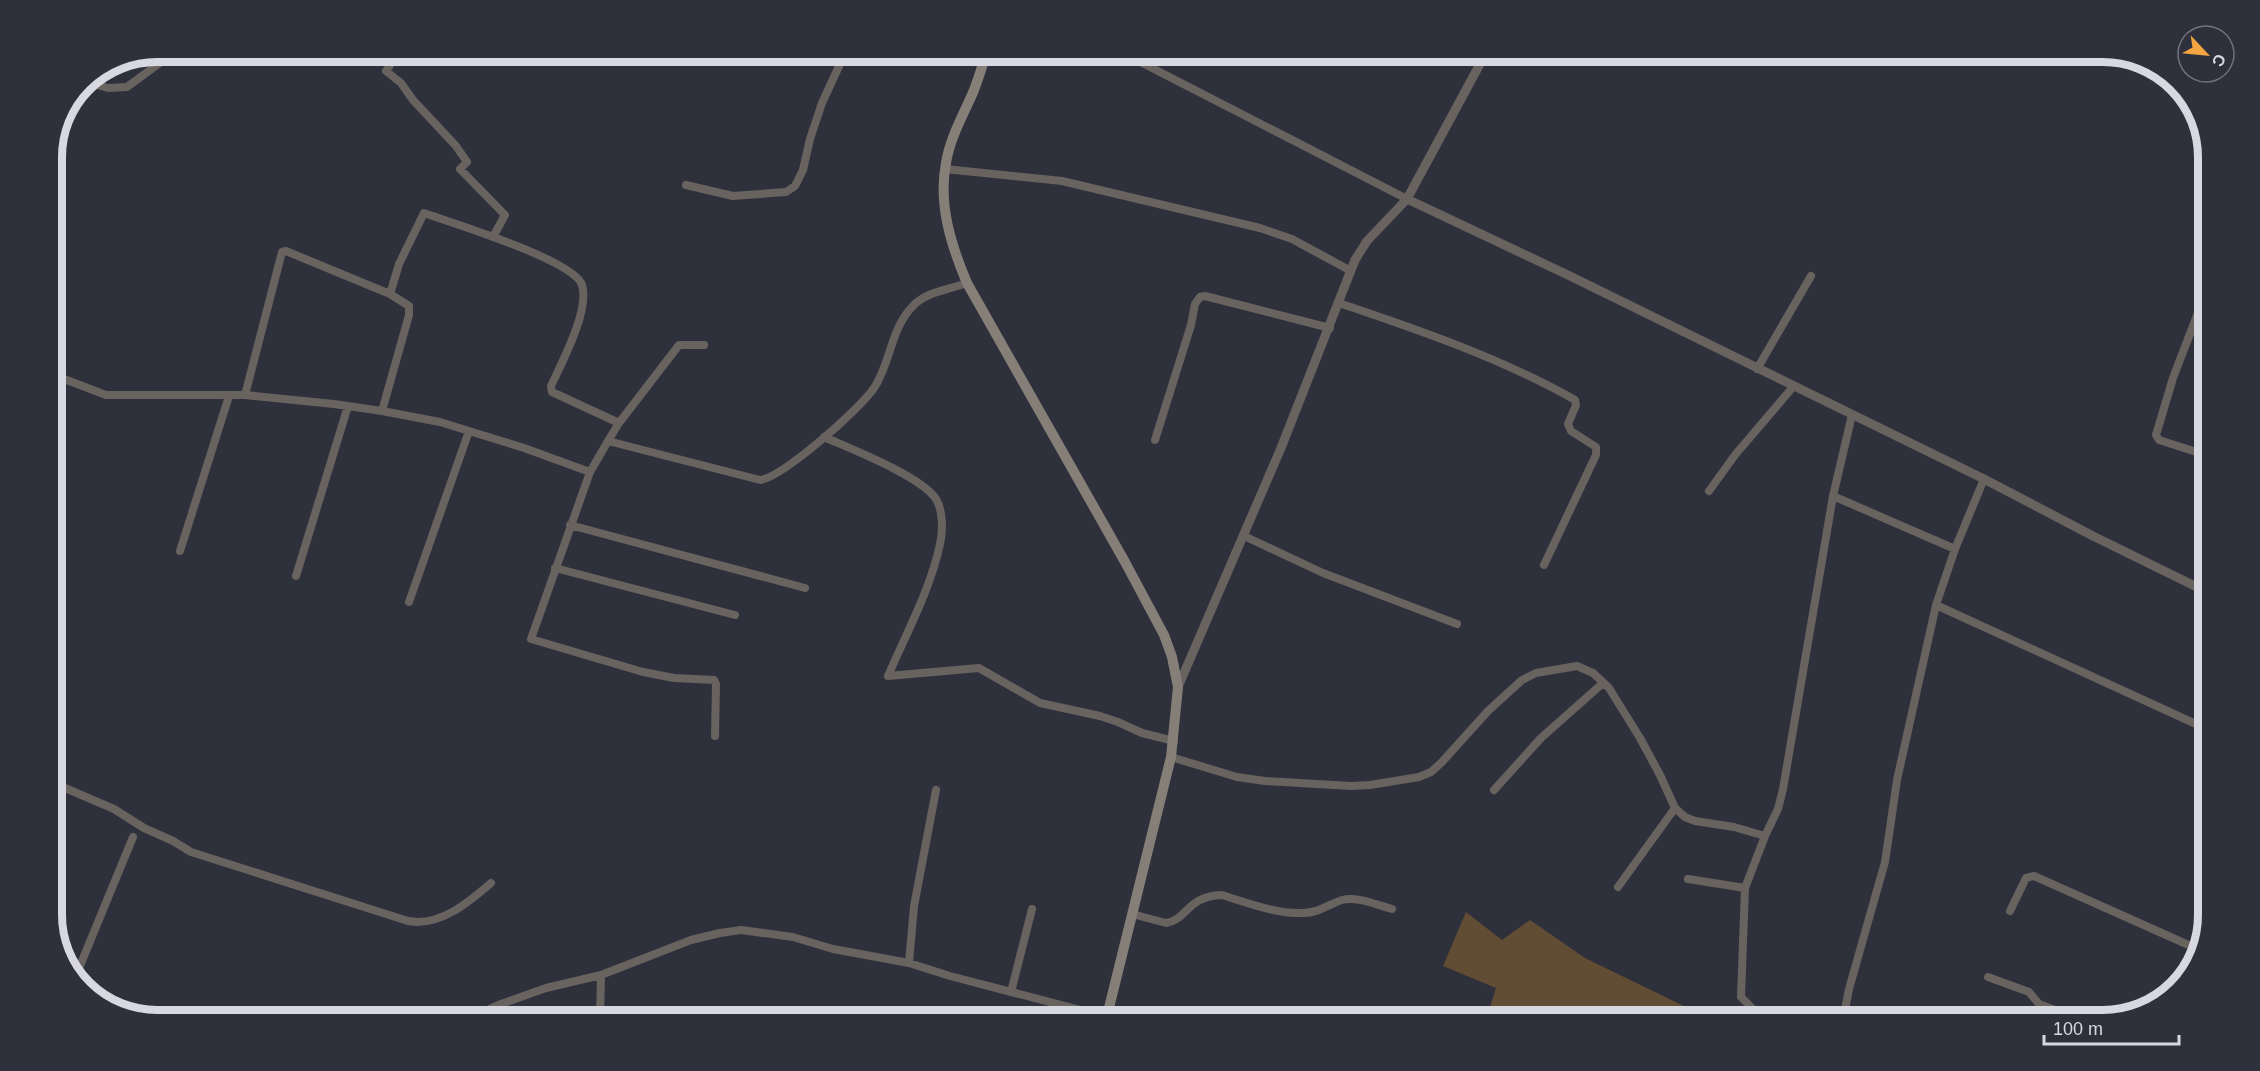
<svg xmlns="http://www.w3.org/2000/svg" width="2260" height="1071" viewBox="0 0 2260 1071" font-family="Arial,sans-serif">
<rect width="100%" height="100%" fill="#2e303c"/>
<path fill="#614c34" d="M1466,912L1502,940L1530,920L1585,958L1690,1009L1686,1020H1486L1496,988L1443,966Z"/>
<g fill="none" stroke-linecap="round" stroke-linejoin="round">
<path stroke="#68635f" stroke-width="8" d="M400,51L386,71L401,83L413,100L456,146L467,162L460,169L505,215L493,237
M1119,51L1407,199
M83,81L108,88L127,87L176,51
M945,169L1062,181L1260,228L1292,239L1351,271
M686,185L733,196L786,192L795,186L803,170L810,139L822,103L846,51
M390,294L399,264L424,213C452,223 574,260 582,285C590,310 562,362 551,386L552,392L619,423L608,441L760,480C783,477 860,409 874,388C891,363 890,329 913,306C925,292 951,289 967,283
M1339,303C1419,330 1501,358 1575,400L1576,405L1568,424L1571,431L1596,447V455L1544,565
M2201,305L2209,284
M2209,306L2201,305L2173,378L2156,435L2159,440L2209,456
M1757,369L1811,276
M51,374L106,395H245L334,404L382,411L440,422L524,448L590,472
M245,395L282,252L286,251L390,294L409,306V315L382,411
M619,423L679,345H704
M824,437C851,449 921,476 936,499C943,510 943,531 940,544C931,588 906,634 888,676L979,668L1040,703L1100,716L1118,722L1142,733L1174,741
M1155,440L1191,325L1195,304L1200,297L1205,296L1330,328
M608,441L590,472L531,639L643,672L674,678L714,680L716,684L715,736
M1709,491L1735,455L1793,387
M1833,496L1955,549
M570,525L805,588
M1244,536L1323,573L1457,624
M180,551L229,396
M555,568L735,615
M296,576L348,406
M409,602L469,431
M1936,605L2209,730
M1171,757L1237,777L1265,781L1351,786L1370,785L1419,777L1431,772L1442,762L1488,711L1522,680L1536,673L1577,666L1593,673L1609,688L1640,738L1660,775L1675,808L1685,817L1695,821L1734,827L1765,836
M51,782L114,809L144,828L173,841L191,852L408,921C440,927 469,902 491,883
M1494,790L1541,738L1603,683
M1688,879L1745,888
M1618,887L1675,808
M2010,911L2026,878L2034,876L2202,951
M1132,914L1166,923C1187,920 1187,896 1222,895C1248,903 1276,914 1303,913C1319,913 1329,904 1342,900C1357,896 1377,905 1392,909
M909,963L914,906L936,790
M1988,977L2029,992L2039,1004L2082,1020
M75,978L133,837
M1011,992L1032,909
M465,1020L501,1004L546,988L601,975L691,940L720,933L741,930L793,937L833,949L909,963L950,976L1107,1017
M600,1020L601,975
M1787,1020L1753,1009L1741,997L1745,888L1765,836L1778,809L1783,789L1833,496L1852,415
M1843,1020L1849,989L1885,862L1897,780L1936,605L1955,549L1984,479"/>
<path stroke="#68635f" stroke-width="9" d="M1487,51L1407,199L1570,276L1984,479L2093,536L2209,593
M1178,687L1281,448L1355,260L1367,241L1407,199
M1107,1017L1119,1020"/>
<path stroke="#867f78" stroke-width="10" d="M987,51C983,64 979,77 974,90C964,114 950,137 946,163C938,204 951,245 967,283L1125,562L1164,635L1172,657L1178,687L1171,757L1106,1020"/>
</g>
<path d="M0 0H2260V1071H0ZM157 62H2103A95 95 0 0 1 2198 157V915A95 95 0 0 1 2103 1010H157A95 95 0 0 1 62 915V157A95 95 0 0 1 157 62Z" fill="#2e303c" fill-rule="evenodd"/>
<path fill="none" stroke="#d7d8e0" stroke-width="8" d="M157 62H2103A95 95 0 0 1 2198 157V915A95 95 0 0 1 2103 1010H157A95 95 0 0 1 62 915V157A95 95 0 0 1 157 62Z"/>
<g transform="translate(2206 54) rotate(116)"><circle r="28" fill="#2e303c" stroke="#72737e" stroke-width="1.5"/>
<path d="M0-4.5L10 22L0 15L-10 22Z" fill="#f2a540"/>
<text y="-9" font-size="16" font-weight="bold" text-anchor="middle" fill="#d7d8e0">С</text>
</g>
<path d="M2044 1035v9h135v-9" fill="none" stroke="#d7d8e0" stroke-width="3"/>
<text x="2053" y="1035" font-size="18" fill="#d7d8e0" stroke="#2e303c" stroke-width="4.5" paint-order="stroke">100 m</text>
</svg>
